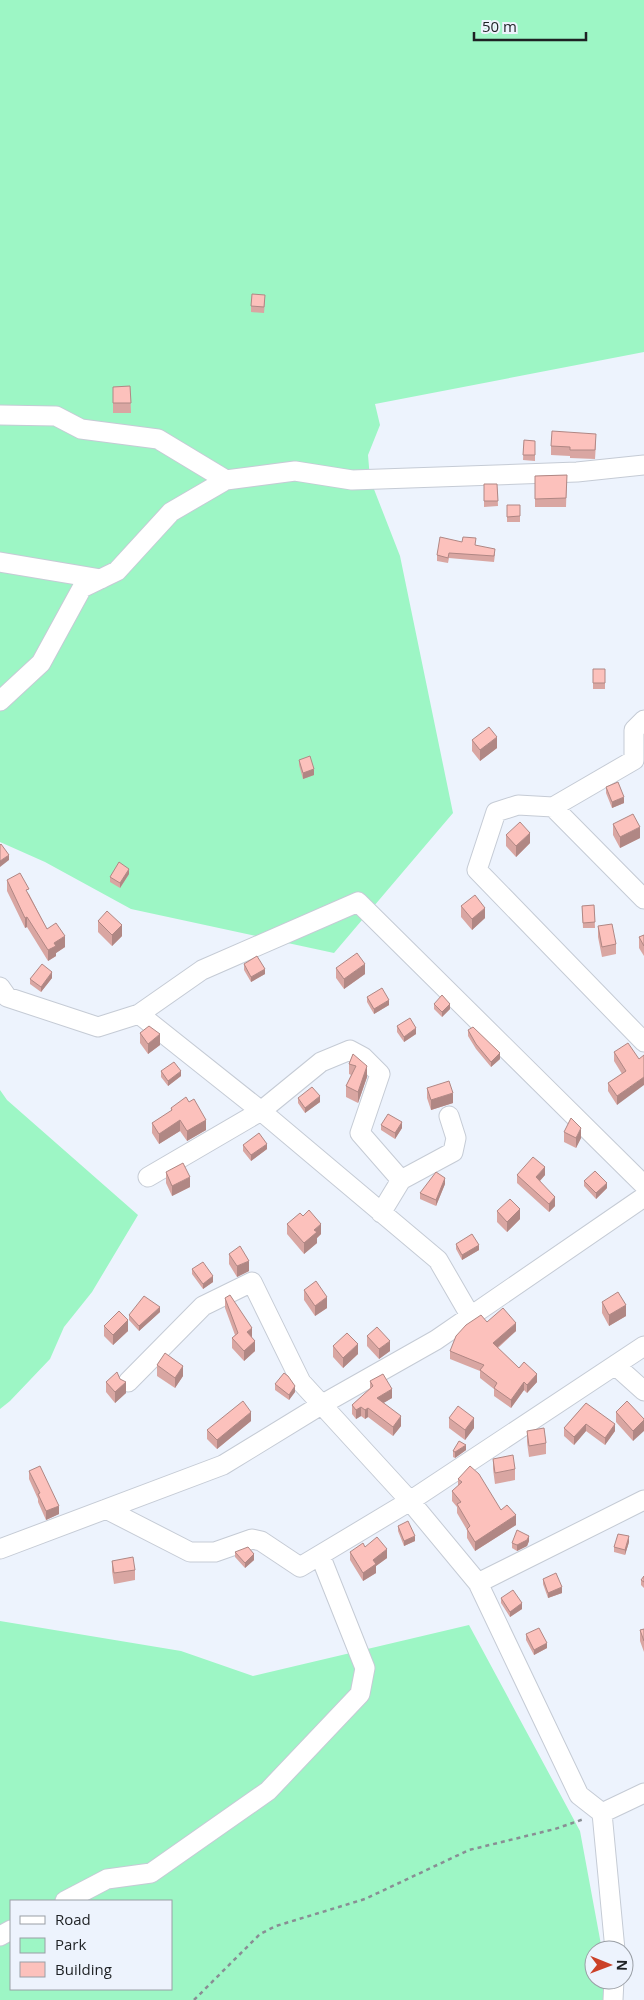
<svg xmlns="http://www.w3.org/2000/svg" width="644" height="2000" viewBox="0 0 644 2000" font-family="'Open Sans',sans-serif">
<rect width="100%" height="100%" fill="#edf3fd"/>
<path fill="#9df6c5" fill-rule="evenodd" d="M0,0H644V352L375,404L380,425L368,455L370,479L400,556L453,813L334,953L131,909L45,862L0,842Z
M0,1090L7,1100L138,1215L92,1292L64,1327L50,1359L10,1401L0,1409Z
M0,1621L181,1651L253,1676L469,1625L580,1831L602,1950H594V1980H608L612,2000H0ZM11,1901H171V1989H11Z"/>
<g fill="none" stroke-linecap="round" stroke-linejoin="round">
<defs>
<path id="minor" d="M0,415L56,416L81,429L158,439L226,480L295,471L352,480L577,472L644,465
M0,562L101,579
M0,701L41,663L82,588L117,571L171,512L226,480
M644,720L634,730V760L553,807L518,805L496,812L477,870L644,1042
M553,807L644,899
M0,987L7,997L98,1027L139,1014L202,970L358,902L644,1185
M139,1014L261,1111L438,1260L471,1317
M148,1177L261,1111L321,1062L350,1050L363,1057L380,1074L360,1133L401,1180L381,1213
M401,1180L453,1152L456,1138L449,1116
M615,1365L644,1391
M128,1382L203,1306L252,1282L301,1382L410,1501L478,1583L579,1795L602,1813L615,1950
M106,1509L190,1552H215L252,1539L261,1541L300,1567L410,1501L644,1346
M0,1549L223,1465L321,1405L436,1340L644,1197
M478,1583L644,1500
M602,1813L644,1793
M65,1901L107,1879L151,1873L268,1791L360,1694L365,1668L320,1555
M0,1936L11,1930
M613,2000L614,1980"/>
</defs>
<use href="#minor" stroke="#c5cbd5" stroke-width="21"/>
<path stroke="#898e94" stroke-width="2.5" stroke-dasharray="4 4" stroke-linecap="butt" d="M194,2000L260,1934L276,1926L365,1899L469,1850L555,1829L584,1819"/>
<use href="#minor" stroke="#fff" stroke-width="19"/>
</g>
<path fill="#d9a6a2" d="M265,300L264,313L251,312V306Z
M130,386L131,413H113V387Z
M524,440L535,441V461L523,460Z
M596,443L595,459L570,458V456L551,455V446Z
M567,475L566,507H535V476Z
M484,484H497L498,506L484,507Z
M507,505H520V522H507Z
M476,545L495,554L494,562L449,558L448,563L437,561V555Z
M593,669H605V689H593Z
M472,740L497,748L480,761L472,751Z
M299,760L314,775L303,779L299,765Z
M606,787L624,803L612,808L606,793Z
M613,824L640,838L620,848L613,835Z
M506,835L530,843L516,857L506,846Z
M129,874L120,888L110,882V877Z
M7,880L29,894L47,929L65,947L56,953V956L48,961L27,927L25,928L7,891Z
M594,905L595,928H583L582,906Z
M461,906L485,918L472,930L461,917Z
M98,921L122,936L112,946L98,932Z
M598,926L616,944V954L602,957L598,937Z
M644,935V956L639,948V937Z
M244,964L265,974L251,982L244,970Z
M336,968L365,974L344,989L336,978Z
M52,978L41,992L30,984V979Z
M367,997L389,1005L374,1014L367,1002Z
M434,1004L450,1009L442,1017L434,1009Z
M397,1026L416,1034L404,1042L397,1032Z
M468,1030L500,1059L491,1067L476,1049L468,1036Z
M140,1033L160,1045L148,1054L140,1043Z
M614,1052L639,1059L617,1105L608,1091V1083L622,1074L614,1061Z
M353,1054L367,1077L358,1103L346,1097V1086L351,1075L349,1074V1064Z
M161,1071L181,1076L168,1086L161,1077Z
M427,1088L453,1103L431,1110L427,1098Z
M298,1098L320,1102L305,1113L298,1103Z
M189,1102L206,1130L187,1141L180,1131L159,1144L152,1133V1123L171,1111V1108Z
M381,1125L402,1128L395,1139L381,1130Z
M564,1132L581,1138L576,1148L564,1142Z
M243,1145L267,1149L251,1161L243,1151Z
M166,1172L190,1187L172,1196L166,1183Z
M517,1175H545L540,1181L555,1206L549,1212L517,1183Z
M584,1181L607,1188L596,1199L584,1186Z
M445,1184L436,1206L420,1199V1193Z
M497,1211L520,1219L507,1232L497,1222Z
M287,1224L321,1234L317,1238V1243L304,1254L287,1234Z
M456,1244L479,1250L462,1260L456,1249Z
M229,1254L249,1271L237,1277L229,1264Z
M192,1269L213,1282L203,1289L192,1274Z
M304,1290L327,1308L315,1316L304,1300Z
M225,1298L252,1338L255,1351L244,1361L232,1348V1338L235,1335L225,1308Z
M602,1302L626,1316L609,1326L602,1313Z
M160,1312L139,1331L129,1320V1315Z
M487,1322L516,1331L498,1348L519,1368L537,1382L527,1393L524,1390L511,1408L494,1396V1389L480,1378V1371L450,1359V1351Z
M104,1326L128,1331L113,1345L104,1336Z
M367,1336L390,1351L379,1359L367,1346Z
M333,1346L358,1354L343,1368L333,1357Z
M157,1365L183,1376L175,1388L157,1376Z
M120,1379L126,1393L115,1403L106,1392V1382Z
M370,1381L392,1398L383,1403L401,1426L393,1436L368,1417L365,1419L361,1416L356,1419L352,1414V1405L370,1389Z
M275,1384L295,1392L289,1400L275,1390Z
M586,1403L615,1431L605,1445L586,1431L574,1445L564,1436V1428Z
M616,1412L644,1419L633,1441L616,1422Z
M449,1418L474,1428L465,1440L449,1428Z
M251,1421L217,1449L207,1439V1430Z
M527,1431L546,1443V1454L529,1457L527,1442Z
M466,1450L455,1458L453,1457V1451Z
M493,1459L515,1469V1480L495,1484L493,1469Z
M29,1471L59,1514L46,1520L38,1502V1499L29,1479Z
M458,1479L501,1510L516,1525L475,1551L467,1538V1530L457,1513V1507L452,1501V1491L458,1486Z
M398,1526L415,1541L404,1546L398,1531Z
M529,1541L527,1546L517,1551L512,1548V1543Z
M629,1542L625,1555L614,1552V1547Z
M365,1547L387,1558L376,1566V1573L363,1581L350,1560V1552Z
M235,1552L254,1560L245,1568L235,1557Z
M112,1561L135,1570V1580L114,1584L112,1571Z
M644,1576V1588L641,1585V1580Z
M543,1579L562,1593L548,1598L543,1584Z
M501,1598L522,1609L510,1617L501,1603Z
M644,1629V1652L640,1641V1630Z
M526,1634L547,1648L534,1655L526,1640Z"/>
<path fill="#b08784" d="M497,737V748L480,761V750Z
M314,769V775L303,779V773Z
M624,797V803L612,808V802Z
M640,827V838L620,848V837Z
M530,833V843L516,857V846Z
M9,855V860L0,867V861Z
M129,869V874L120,888V883Z
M485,908V918L472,930V919Z
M27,917V927L25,928V918Z
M122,925V936L112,946V935Z
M65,936V947L56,953V956L48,961V950L54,943Z
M365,964V974L344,989V979Z
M265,969V974L251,982V977Z
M52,972V978L41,992V987Z
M389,1000V1005L374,1014V1009Z
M450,1004V1009L442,1017V1012Z
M416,1028V1034L404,1042V1037Z
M160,1034V1045L148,1054V1044Z
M500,1053V1059L491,1067V1062Z
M367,1066V1077L358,1103V1092Z
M181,1071V1076L168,1086V1081Z
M644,1077V1085L617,1105V1096Z
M453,1093V1103L431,1110V1100Z
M320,1096V1102L305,1113V1108Z
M180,1120V1131L159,1144V1134Z
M206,1120V1130L187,1141V1131Z
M402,1122V1128L395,1139V1133Z
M581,1128V1138L576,1148V1138Z
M267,1144V1149L251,1161V1155Z
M545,1167V1175L536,1185V1177Z
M190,1177V1187L172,1196V1186Z
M445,1178V1184L436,1206V1200Z
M607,1183V1188L596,1199V1193Z
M555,1197V1206L549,1212V1204Z
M520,1209V1219L507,1232V1222Z
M321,1224V1234L317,1238V1243L304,1254V1243L314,1230Z
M479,1245V1250L462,1260V1255Z
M249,1261V1271L237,1277V1266Z
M213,1276V1282L203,1289V1284Z
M327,1297V1308L315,1316V1306Z
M626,1305V1316L609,1326V1315Z
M160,1307V1312L139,1331V1326Z
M128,1320V1331L113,1345V1335Z
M516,1323V1331L493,1351V1343Z
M252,1328V1338L247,1332Z
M255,1341V1351L244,1361V1351Z
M390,1341V1351L379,1359V1349Z
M358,1344V1354L343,1368V1358Z
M183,1366V1376L175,1388V1378Z
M537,1374V1382L527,1393V1385Z
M126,1382V1393L115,1403V1392Z
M524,1382V1390L511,1408V1400Z
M295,1386V1392L289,1400V1395Z
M392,1389V1398L377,1407V1398Z
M361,1407V1416L356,1419V1410Z
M368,1408V1417L365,1419V1410Z
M251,1412V1421L217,1449V1440Z
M401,1416V1426L393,1436V1427Z
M474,1418V1428L465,1440V1430Z
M644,1420V1431L633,1441V1431Z
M586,1424V1431L574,1445V1437Z
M615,1424V1431L605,1445V1438Z
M466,1445V1450L455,1458V1452Z
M59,1506V1514L46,1520V1511Z
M516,1515V1525L475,1551V1542Z
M415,1536V1541L404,1546V1541Z
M529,1536V1541L527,1546L517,1551V1545Z
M629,1536V1542L625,1555V1550Z
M387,1549V1558L376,1566V1573L363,1581V1573L373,1560Z
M254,1554V1560L245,1568V1563Z
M562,1587V1593L548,1598V1593Z
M522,1603V1609L510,1617V1612Z
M547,1643V1648L534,1655V1650Z"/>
<path fill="#fcc1bc" stroke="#b08784" d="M252,294L265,295L264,307L251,306Z
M130,386L131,403H113V387Z
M552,431L596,434L595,450H570V447L551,446Z
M524,440L535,441V455H523Z
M567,475L566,498L535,499V476Z
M484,484H497L498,501H484Z
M507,505H520V516L507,517Z
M440,537L462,542L463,537L476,538L475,545L495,549L494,556L449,553L448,558L437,555Z
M593,669H605V683H593Z
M489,727L497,737L480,750L472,740Z
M310,756L314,769L303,773L299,760Z
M618,782L624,797L612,802L606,787Z
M633,814L640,827L620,837L613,824Z
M520,822L530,833L516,846L506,835Z
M1,844L9,855L0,861V845Z
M119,862L129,869L120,883L110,877Z
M20,873L29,889L26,890L47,929L56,923L65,936L54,943L56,946L48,950L27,917L25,918L7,880Z
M475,895L485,908L472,919L461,906Z
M594,905L595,922L583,923L582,906Z
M107,911L122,925L112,935L98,921Z
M612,924L616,944L602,947L598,926Z
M644,935V946L639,937Z
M357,953L365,964L344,979L336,968Z
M257,956L265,969L251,977L244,964Z
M42,964L52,972L41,987L30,979Z
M382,988L389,1000L374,1009L367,997Z
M442,995L450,1004L442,1012L434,1004Z
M410,1018L416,1028L404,1037L397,1026Z
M149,1026L160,1034L148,1044L140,1033Z
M473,1027L500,1053L491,1062L476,1044L468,1030Z
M628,1043L639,1059L644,1055V1077L617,1096L608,1083L626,1071L614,1052Z
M353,1054L367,1066L358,1092L346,1086L356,1066L349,1064Z
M174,1062L181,1071L168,1081L161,1071Z
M449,1081L453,1093L431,1100L427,1088Z
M312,1087L320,1096L305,1108L298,1098Z
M186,1097L189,1102L194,1099L206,1120L187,1131L180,1120L159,1134L152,1123L172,1110L171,1108Z
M388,1114L402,1122L395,1133L381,1125Z
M571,1118L581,1128L576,1138L564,1132Z
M259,1133L267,1144L251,1155L243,1145Z
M533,1157L545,1167L536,1177L555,1197L549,1204L517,1175Z
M183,1163L190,1177L172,1186L166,1172Z
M595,1171L607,1183L596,1193L584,1181Z
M436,1172L445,1178L436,1200L420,1193Z
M510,1199L520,1209L507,1222L497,1211Z
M309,1210L321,1224L314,1230L317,1232L304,1243L287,1224L300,1213L303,1216Z
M472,1234L479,1245L462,1255L456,1244Z
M240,1246L249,1261L237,1266L229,1254Z
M203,1262L213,1276L203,1284L192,1269Z
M316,1281L327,1297L315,1306L304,1290Z
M618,1292L626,1305L609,1315L602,1302Z
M230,1295L252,1328L247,1332L255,1341L244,1351L232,1338L238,1333L225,1298Z
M144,1296L160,1307L139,1326L129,1315Z
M503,1308L516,1323L493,1343L519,1368L524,1362L537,1374L527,1385L524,1382L511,1400L494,1388L497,1383L480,1370L484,1365L450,1351L456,1336L466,1325L481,1315L487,1322Z
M119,1311L128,1320L113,1335L104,1326Z
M377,1327L390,1341L379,1349L367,1336Z
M347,1333L358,1344L343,1358L333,1346Z
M165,1353L183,1366L175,1378L157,1365Z
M117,1372L120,1379L126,1382L115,1392L106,1382Z
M284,1373L288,1376L295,1386L289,1395L275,1384Z
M383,1374L392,1389L377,1398L401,1416L393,1427L368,1408L365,1410L361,1407L356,1410L352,1405L373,1386L370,1381Z
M243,1401L251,1412L217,1440L207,1430Z
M627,1401L644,1419V1420L633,1431L616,1412Z
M586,1403L615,1424L605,1438L586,1424L574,1437L564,1428Z
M458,1406L474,1418L465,1430L449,1418Z
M544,1428L546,1443L529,1446L527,1431Z
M459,1441L466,1445L455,1452L453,1451Z
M513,1455L515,1469L495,1473L493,1459Z
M40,1466L59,1506L46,1511L38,1494L40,1493L29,1471Z
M470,1466L479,1474L501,1510L507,1505L516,1515L475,1542L467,1529L470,1526L457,1504L461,1502L452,1491L462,1482L458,1479Z
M408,1521L415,1536L404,1541L398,1526Z
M517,1530L529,1536L527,1540L517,1545L512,1543Z
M618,1534L629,1536L625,1550L614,1547Z
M377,1537L387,1549L373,1560L376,1564L363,1573L350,1552L363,1543L365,1547Z
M248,1547L254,1554L245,1563L235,1552Z
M133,1557L135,1570L114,1573L112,1561Z
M556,1573L562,1587L548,1593L543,1579Z
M644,1576V1582L641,1580Z
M513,1590L522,1603L510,1612L501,1598Z
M539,1628L547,1643L534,1650L526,1634Z
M644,1629V1641L640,1630Z"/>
<rect x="10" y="1900" width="162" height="90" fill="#edf3fd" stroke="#9a9fa6"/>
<rect x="20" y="1916" width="25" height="8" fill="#ffffff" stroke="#9a9fa6"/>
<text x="55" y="1925" font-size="15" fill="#1e2124">Road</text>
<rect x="20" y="1938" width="25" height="15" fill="#9df6c5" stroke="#9a9fa6"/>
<text x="55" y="1950" font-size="15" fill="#1e2124">Park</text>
<rect x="20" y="1962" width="25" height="15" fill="#fcc1bc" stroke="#9a9fa6"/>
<text x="55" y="1975" font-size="15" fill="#1e2124">Building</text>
<g transform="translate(609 1965) rotate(91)"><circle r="24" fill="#edf3fd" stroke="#9a9fa6"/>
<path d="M0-4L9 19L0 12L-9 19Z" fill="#cb4027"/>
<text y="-8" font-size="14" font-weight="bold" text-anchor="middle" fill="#1e2124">N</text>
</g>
<path d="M474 32v8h112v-8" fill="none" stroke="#1e2124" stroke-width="2.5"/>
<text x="482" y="32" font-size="15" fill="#1e2124" stroke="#edf3fd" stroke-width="4" paint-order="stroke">50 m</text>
</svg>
